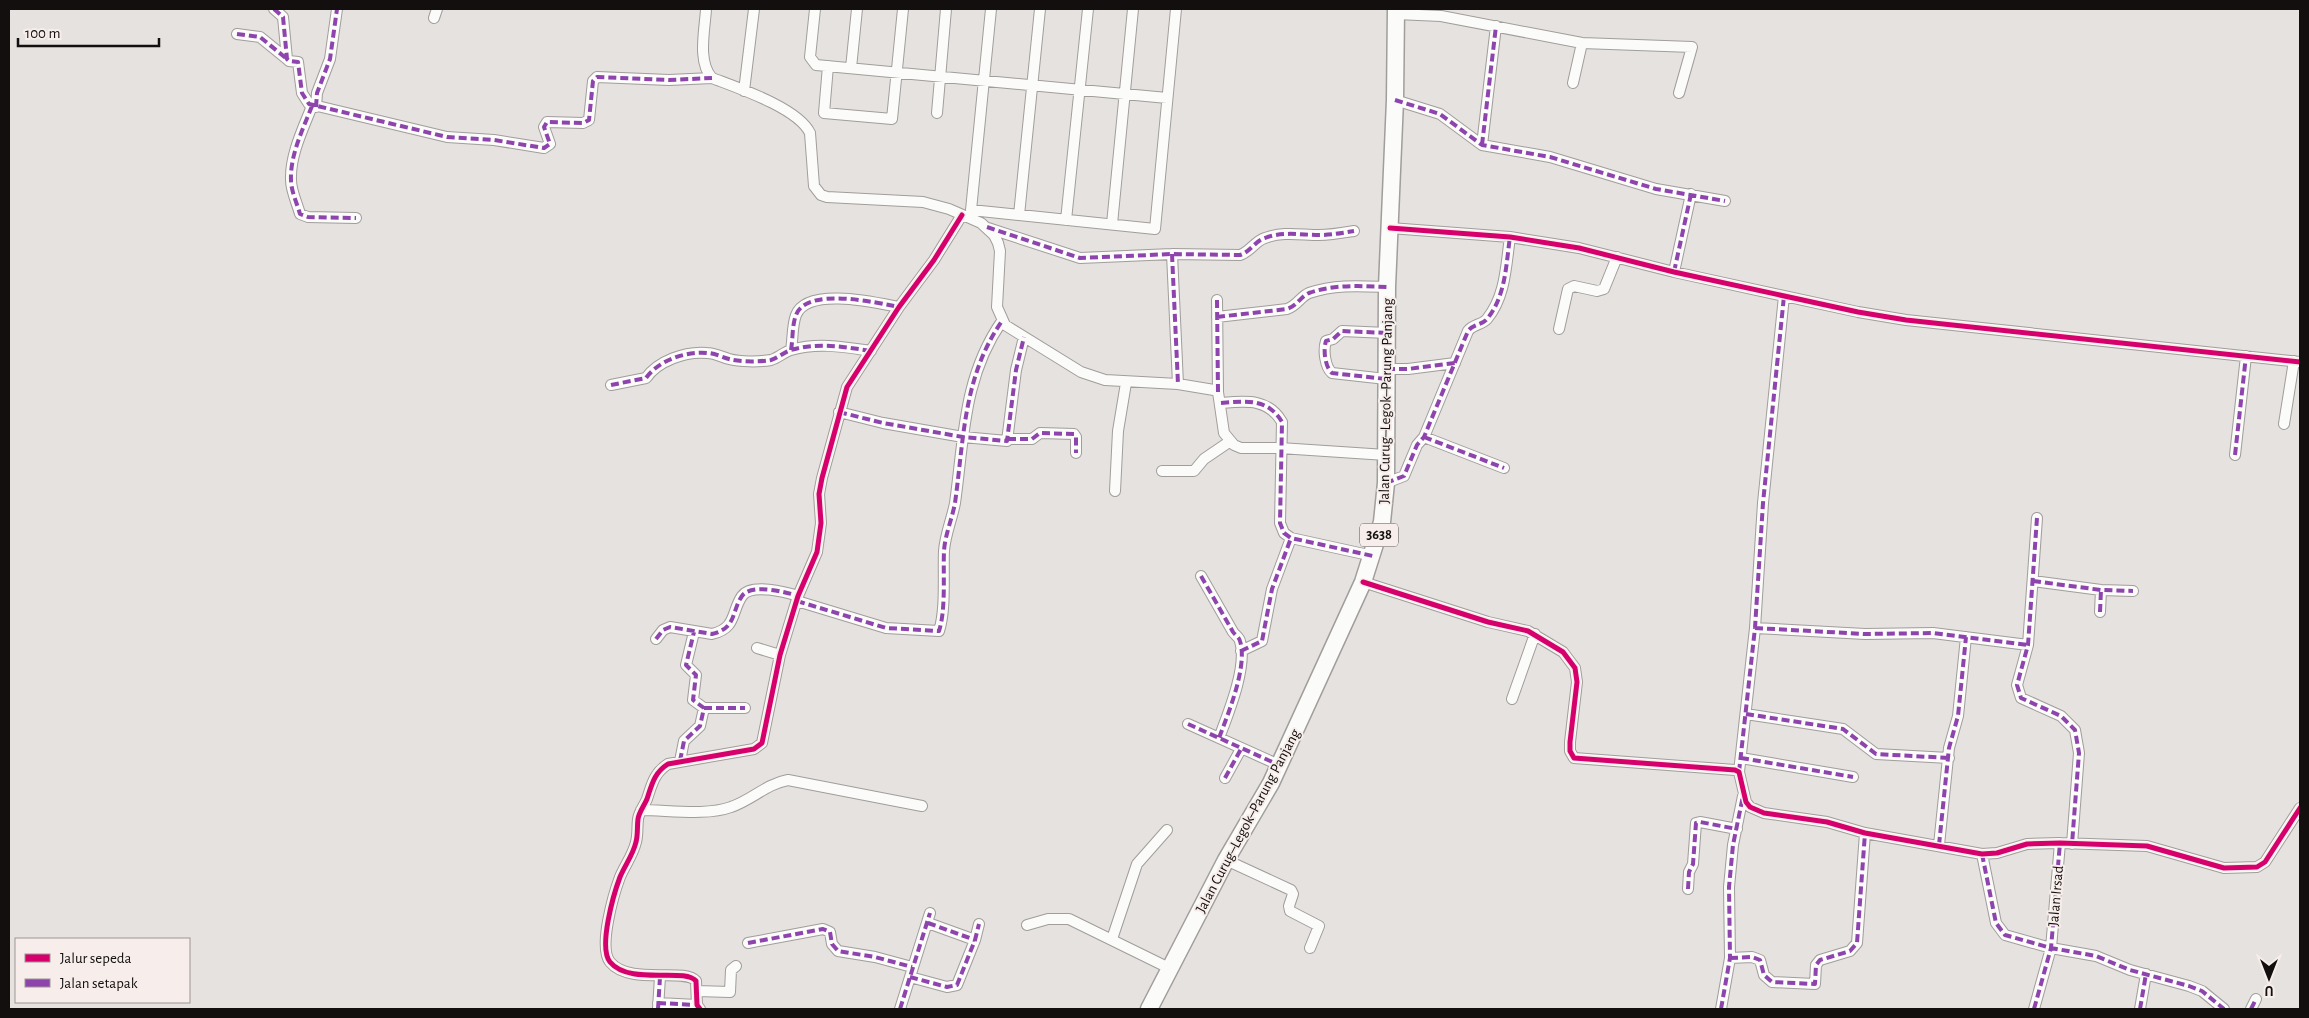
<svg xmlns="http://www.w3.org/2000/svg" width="2309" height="1018" viewBox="0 0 2309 1018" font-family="'Alegreya Sans',sans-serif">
<rect width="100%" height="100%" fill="#e6e2e0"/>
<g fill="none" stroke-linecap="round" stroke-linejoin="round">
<defs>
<path id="minor" d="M274,9L283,17L287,59L289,61L298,62L302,93L309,104L447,137L494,140L544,148L550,144L544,127L547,122L583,123L589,120L593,81L597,77L669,80L712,78
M706,9C705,29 697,62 712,78C738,88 798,108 810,133L814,186L821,195L827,197L923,202L949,209L981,223L994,235L998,243L1000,251L997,307L1005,325L1081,372L1105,380L1178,384L1214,390L1218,392L1224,433L1234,445L1241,448H1280L1386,455
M815,9L810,57L816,65L1167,98
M991,9L971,210L1155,229L1176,9
M1396,14L1441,16L1582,43L1692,47L1679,93
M434,18L437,9
M237,34L260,37L287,59
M828,66L824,113L892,119L903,9
M851,68L857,9
M1573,83L1582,43
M744,91L754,9
M1395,100L1440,114L1482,145L1550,157L1656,189L1725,201
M312,106C303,129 290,155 291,180C291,191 297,203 300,214L308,217L356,218
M316,107L317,93L330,59L337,9
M937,113L946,9
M1482,145L1496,26
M1019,215L1040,9
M1066,220L1088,9
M1112,224L1133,9
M988,228L1080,258L1172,254L1240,255C1250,252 1255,241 1265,238C1283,231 1301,235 1319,235C1331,235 1342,233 1354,231
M1390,228L1510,237L1579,248L1674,272L1858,312L1906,320L2300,362
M1172,254L1178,384
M1674,272L1691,194
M1217,300L1218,392
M1217,317L1287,309C1297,306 1300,297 1309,293C1335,284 1361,286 1387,287
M1559,329L1568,289L1574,286L1597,291L1604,289L1617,257
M791,350C793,339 792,325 796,315C807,286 878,303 899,307
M1387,369H1408L1455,363
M1386,379L1332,373C1325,367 1323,350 1326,341L1333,339L1342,331L1387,333
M611,385L646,378C658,361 685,351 707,353C714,353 722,357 729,359C740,362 759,362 771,360C778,358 784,352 791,350C818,342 845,347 871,351
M1221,403C1246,401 1268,398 1282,422L1280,523L1284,533L1291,538L1373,556
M839,412L883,423L963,437L1007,441L1016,370L1024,337
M2284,424L2294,361
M1424,437L1504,468
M1008,439H1032L1040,433L1074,434L1076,437V453
M2235,455L2246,356
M1162,471H1194L1204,459L1229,442
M1386,483L1404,476L1417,445L1424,437L1468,331C1473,324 1482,325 1487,319C1506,296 1506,264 1510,237
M1115,491L1118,431L1126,383
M2037,518L2028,645L2017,685L2021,698L2061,716L2075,730L2079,753L2072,844
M1201,576L1233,632C1235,635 1239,637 1240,641C1248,666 1228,714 1219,738
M2033,581L2101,590L2133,591
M1363,582L1488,622L1528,631L1563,652L1575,668L1577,682L1570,742V751L1574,758L1735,770L1739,772L1746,802L1750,807L1764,813L1827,822L1865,833L1982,854L1997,853L2027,844L2060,843L2147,846L2224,868L2257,867L2265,862L2300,808
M797,601L886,628L939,631C946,610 943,574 944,551C945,535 952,519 955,503C964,439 963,377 1002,321
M2100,612L2101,590
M1755,628L1865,634L1933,633L2028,645
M656,639L663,630L670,627L712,634C737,628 731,612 742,596C751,583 786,592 798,596
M757,648L780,655
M1241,651L1262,641L1272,589L1291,538
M1512,699L1535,634
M704,708H745
M1746,714L1843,729L1876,754L1949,758
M1188,724L1279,765
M1741,758L1853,777
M680,761L684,741L700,726L704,708L693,700L696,675L686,665L694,632
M1739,772L1755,628L1763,503L1784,296
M1225,778L1241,749
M641,810C668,810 707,816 731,807C752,800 766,784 788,780L922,806
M1939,845L1949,748L1958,716L1966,637
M1982,854L1996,923L2005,935L2051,948L2096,956L2130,970L2189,986L2202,991L2224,1009
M1226,860L1291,890L1293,894L1289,906L1290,911L1319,926L1310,948
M1688,889L1689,872L1693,864L1696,823L1700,822L1737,829
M928,923L975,940
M1027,925L1048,919H1069L1171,969
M1112,939L1137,864L1167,830
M748,943L823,929L830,932L832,944L838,951L875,957L912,967
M1730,958L1752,957L1760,960L1764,975L1772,982L1815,984L1816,965L1820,960L1850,951L1857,943L1865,833
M910,977L947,987L957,985L975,940L979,924
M697,991L730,992L731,970L736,966
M658,1003L697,1005
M658,1008L660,977
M700,1009L697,1005L696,981C684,967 630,986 610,962C598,947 614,893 620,877C625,865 633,855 636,842C638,835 637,827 638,819C639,812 644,806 647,799C652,784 654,773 668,764L754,749L762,743L780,655L798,596L817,552L821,523L819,494L822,478L847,387L899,307L934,260L962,215
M900,1009L930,913
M1721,1009L1730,958L1729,887L1733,845L1743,796
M2034,1009L2051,948L2060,843
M2140,1009L2146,974
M2251,1009L2256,999"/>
<path id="primary" d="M1149,1009L1226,860L1271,783L1363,582L1382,522L1386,483L1387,287L1395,100L1396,9"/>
</defs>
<use href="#minor" stroke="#a09d9b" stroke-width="12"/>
<use href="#primary" stroke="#a09d9b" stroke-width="19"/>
<use href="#minor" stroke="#fbfbfa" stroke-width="10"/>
<use href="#primary" stroke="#fbfbfa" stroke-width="16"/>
<path stroke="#8e44ad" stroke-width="4" stroke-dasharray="8 4" stroke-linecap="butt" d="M274,9L283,17L287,59L289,61L298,62L302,93L309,104L447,137L494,140L544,148L550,144L544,127L547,122L583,123L589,120L593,81L597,77L669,80L712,78
M237,34L260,37L287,59
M1395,100L1440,114L1482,145L1550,157L1656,189L1725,201
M312,106C303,129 290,155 291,180C291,191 297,203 300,214L308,217L356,218
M316,107L317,93L330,59L337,9
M1482,145L1496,26
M987,227L1080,258L1172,254L1240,255C1250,252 1255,241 1265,238C1283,231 1301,235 1319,235C1331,235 1342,233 1354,231
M1172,254L1178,384
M1674,272L1691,194
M1217,300L1218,392
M1217,317L1287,309C1297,306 1300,297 1309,293C1335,284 1361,286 1387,287
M791,350C793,339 792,325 796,315C807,286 878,303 899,307
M1387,369H1408L1455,363
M1386,379L1332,373C1325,367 1323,350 1326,341L1333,339L1342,331L1387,333
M611,385L646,378C658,361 685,351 707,353C714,353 722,357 729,359C740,362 759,362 771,360C778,358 784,352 791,350C818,342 845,347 871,351
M1221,403C1246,401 1268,398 1282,422L1280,523L1284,533L1291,538L1373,556
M839,412L883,423L963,437L1007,441L1016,370L1024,337
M1424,437L1504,468
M1008,439H1032L1040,433L1074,434L1076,437V453
M2235,455L2246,356
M1386,483L1404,476L1417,445L1424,437L1468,331C1473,324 1482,325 1487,319C1506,296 1506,264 1510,237
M2037,518L2028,645L2017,685L2021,698L2061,716L2075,730L2079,753L2072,844
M1201,576L1233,632C1235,635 1239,637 1240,641C1248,666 1228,714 1219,738
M2033,581L2101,590L2133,591
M797,601L886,628L939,631C946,610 943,574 944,551C945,535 952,519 955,503C964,439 963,377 1002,321
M2100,612L2101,590
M1755,628L1865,634L1933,633L2028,645
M656,639L663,630L670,627L712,634C737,628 731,612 742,596C751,583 786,592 798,596
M1241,651L1262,641L1272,589L1291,538
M704,708H745
M1746,714L1843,729L1876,754L1949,758
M1188,724L1279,765
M1741,758L1853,777
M680,761L684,741L700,726L704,708L693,700L696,675L686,665L694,632
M1739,772L1755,628L1763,503L1784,296
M1225,778L1241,749
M1939,845L1949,748L1958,716L1966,637
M1982,854L1996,923L2005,935L2051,948L2096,956L2130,970L2189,986L2202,991L2224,1009
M1688,889L1689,872L1693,864L1696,823L1700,822L1737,829
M928,923L975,940
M748,943L823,929L830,932L832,944L838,951L875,957L912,967
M1730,958L1752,957L1760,960L1764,975L1772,982L1815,984L1816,965L1820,960L1850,951L1857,943L1865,833
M910,977L947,987L957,985L975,940L979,924
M658,1003L697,1005
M658,1009L660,977
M900,1009L930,913
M1721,1009L1730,958L1729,887L1733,845L1743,796
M2034,1009L2051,948L2060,843
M2140,1009L2146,974
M2251,1009L2256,999"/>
<defs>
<path id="cycleway" d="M1390,228L1510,237L1579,248L1674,272L1858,312L1906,320L2300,362
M1363,582L1488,622L1528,631L1563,652L1575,668L1577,682L1570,742V751L1574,758L1735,770L1739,772L1746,802L1750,807L1764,813L1827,822L1865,833L1982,854L1997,853L2027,844L2060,843L2147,846L2224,868L2257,867L2265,862L2300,808
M700,1009L697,1005L696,981C684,967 630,986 610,962C598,947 614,893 620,877C625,865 633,855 636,842C638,835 637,827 638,819C639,812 644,806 647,799C652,784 654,773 668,764L754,749L762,743L780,655L798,596L817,552L821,523L819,494L822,478L847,387L899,307L934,260L962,215"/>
</defs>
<use href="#cycleway" stroke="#f7eeeb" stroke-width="8"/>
<use href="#cycleway" stroke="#d6006c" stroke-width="5"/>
</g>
<g text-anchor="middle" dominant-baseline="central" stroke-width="4" stroke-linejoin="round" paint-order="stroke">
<rect fill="#f7eeeb" stroke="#575250" stroke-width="1" x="1360" y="523.5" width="38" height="23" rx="4"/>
<g font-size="14" font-weight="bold" fill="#120f0e">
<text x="1379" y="535">3638</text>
</g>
<g font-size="15" fill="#120f0e" stroke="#f7eeeb">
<text transform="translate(1386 401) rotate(-89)">Jalan Curug–Legok–Parung Panjang</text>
<text transform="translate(1248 821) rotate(-62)">Jalan Curug–Legok–Parung Panjang</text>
<text transform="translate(2056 896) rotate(-85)">Jalan Irsad</text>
</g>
</g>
<rect width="2309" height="1018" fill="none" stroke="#120f0e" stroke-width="20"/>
<rect x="15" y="938" width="175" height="65" fill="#f7eeeb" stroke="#9b9593"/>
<rect x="25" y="954" width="25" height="8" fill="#d6006c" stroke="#9b9593"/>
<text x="60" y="963" font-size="15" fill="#120f0e">Jalur sepeda</text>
<rect x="25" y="979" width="25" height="8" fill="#8e44ad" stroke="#9b9593"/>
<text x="60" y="988" font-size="15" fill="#120f0e">Jalan setapak</text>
<g transform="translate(2269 978) rotate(180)" stroke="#f7eeeb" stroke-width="4" paint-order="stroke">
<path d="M0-4L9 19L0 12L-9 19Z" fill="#120f0e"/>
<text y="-8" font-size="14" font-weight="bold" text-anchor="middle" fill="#120f0e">U</text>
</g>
<path d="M18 38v8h141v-8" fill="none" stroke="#120f0e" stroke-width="2.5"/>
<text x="25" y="38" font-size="15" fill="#120f0e" stroke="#f7eeeb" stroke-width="4" paint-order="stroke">100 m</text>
</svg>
